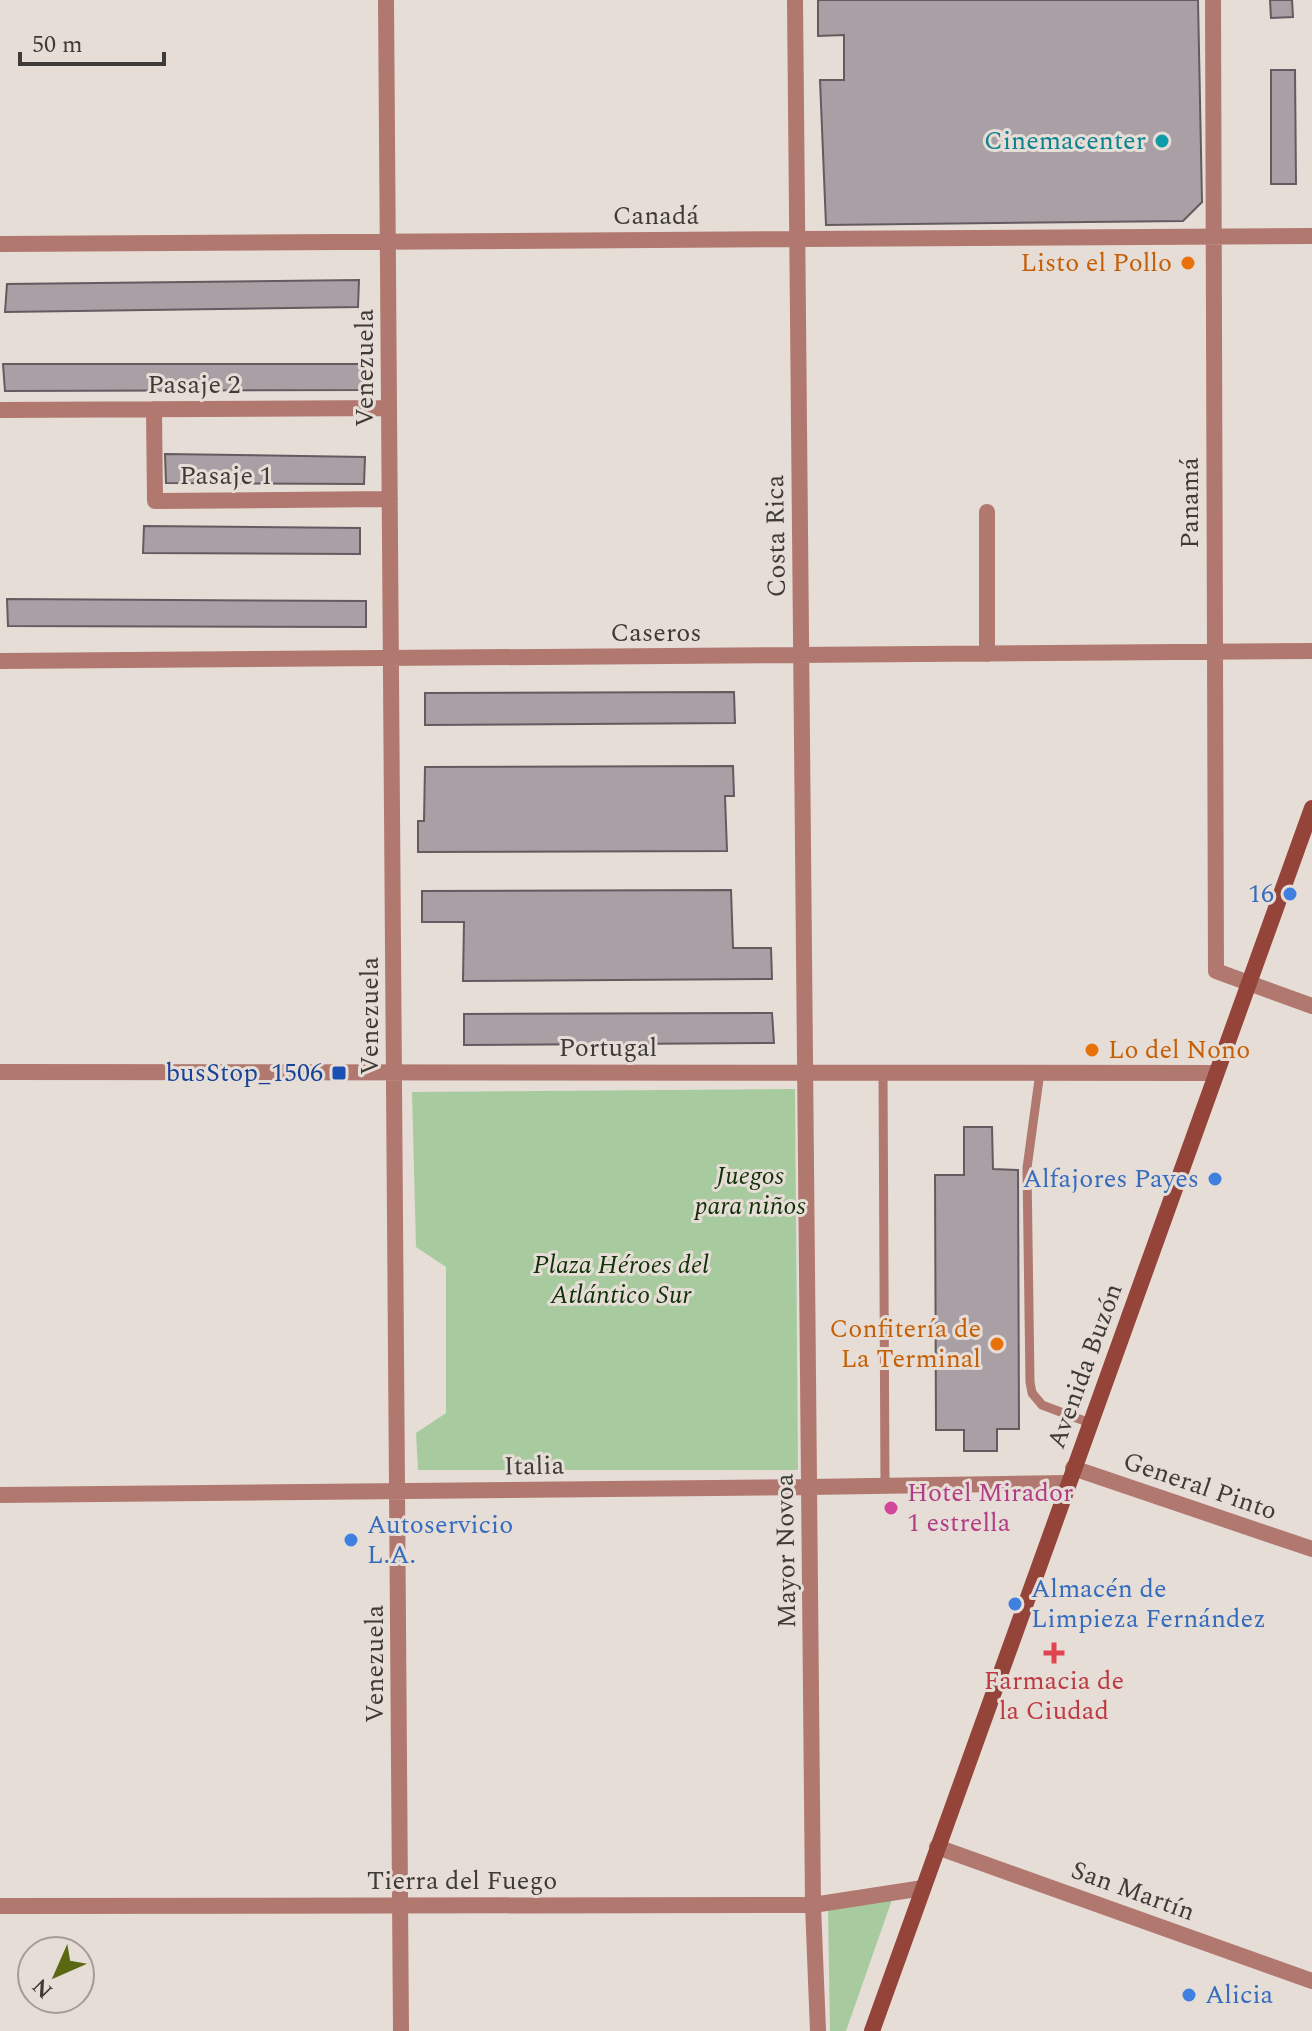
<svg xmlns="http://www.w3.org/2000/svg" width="1312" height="2031" viewBox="0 0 1312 2031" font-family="Spectral,serif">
<rect width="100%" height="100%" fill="#e6ddd7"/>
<path fill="#a7cb9e" d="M795,1089L798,1470H418L416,1433L446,1413V1267L416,1247L412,1092Z
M894,1894L846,2031H830L828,1908Z"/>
<path fill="#a9a0a5" stroke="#635b5f" stroke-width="2" d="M818,0H1198L1202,202L1183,221L826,225L820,80H844V35L818,36Z
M1270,0H1292L1293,17L1271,18Z
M1271,70H1295L1296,184H1271Z
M359,280L358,307L5,312L7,284Z
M3,364H362V390L5,391Z
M165,454L365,457L364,484L166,483Z
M144,526L360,528V554L143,553Z
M7,599L366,601V627L8,626Z
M734,692L735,723L425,725V693Z
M733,766L734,796H725L727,851L418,852V821H424L425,767Z
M731,890L733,948H771L772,979L463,981L464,922H422V891Z
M772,1013L774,1043L464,1045V1014Z
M964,1127H992L993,1169L1018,1170L1019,1429H997V1451H964V1430H936L935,1175H964Z"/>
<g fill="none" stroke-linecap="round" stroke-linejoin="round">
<path stroke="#b1786f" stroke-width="9" d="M883,1071L885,1486
M1040,1072L1027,1168L1030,1382L1032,1393L1042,1405L1090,1423"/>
<path stroke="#b1786f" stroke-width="16" d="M386,0L401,2031
M795,0L813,1905L818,2031
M1213,0L1216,971L1312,1006
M0,244L1312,236
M154,409L155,501L390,499
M0,410L389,408
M987,512V654
M0,661L1312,651
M0,1072L1216,1073
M1073,1468L1312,1549
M0,1495L809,1487L1068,1483
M937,1847L1312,1981
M0,1906L813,1905L923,1888"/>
<path stroke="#954439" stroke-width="16" d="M872,2031L1312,808"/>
</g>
<circle fill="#0f9aa8" stroke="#e6ddd7" stroke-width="3" cx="1162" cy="141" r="8"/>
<g fill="#e8710a" stroke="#e6ddd7" stroke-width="3">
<circle cx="1188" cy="263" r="8"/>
<circle cx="1092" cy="1050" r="8"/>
<circle cx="997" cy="1344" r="8"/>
</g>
<g fill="#3f7fe0" stroke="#e6ddd7" stroke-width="3">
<circle cx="1290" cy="894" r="8"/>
<circle cx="1215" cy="1179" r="8"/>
<circle cx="351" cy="1540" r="8"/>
<circle cx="1015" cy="1604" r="8"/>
<circle cx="1189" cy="1995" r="8"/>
</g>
<rect fill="#1a4fb4" stroke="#e6ddd7" stroke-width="3" x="331" y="1065" width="16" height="16" rx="4"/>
<circle fill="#d1479c" stroke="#e6ddd7" stroke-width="3" cx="891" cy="1508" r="8"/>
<path fill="#e0444e" stroke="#e6ddd7" stroke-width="3" d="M1050 1641h8v8h8v8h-8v8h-8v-8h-8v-8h8z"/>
<g text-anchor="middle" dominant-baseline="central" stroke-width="6" stroke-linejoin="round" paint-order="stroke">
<g font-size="26" fill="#0d838f" stroke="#e6ddd7" text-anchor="end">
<text x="1146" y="141">Cinemacenter</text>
</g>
<g font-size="26" fill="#3e3b38" stroke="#e6ddd7">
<text x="656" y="216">Canadá</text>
<text transform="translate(365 368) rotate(-90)">Venezuela</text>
<text x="194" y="385">Pasaje 2</text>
<text x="226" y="476">Pasaje 1</text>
<text transform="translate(1190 503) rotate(-90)">Panamá</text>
<text transform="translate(776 536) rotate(-91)">Costa Rica</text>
<text x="656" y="633">Caseros</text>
<text transform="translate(370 1016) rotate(-90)">Venezuela</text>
<text x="608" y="1048">Portugal</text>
<text transform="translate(1085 1366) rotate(-70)">Avenida Buzón</text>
<text transform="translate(534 1466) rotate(-1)">Italia</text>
<text transform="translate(1200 1486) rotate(19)">General Pinto</text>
<text transform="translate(786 1551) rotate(-91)">Mayor Novoa</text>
<text transform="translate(375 1664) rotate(-90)">Venezuela</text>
<text x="462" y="1881">Tierra del Fuego</text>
<text transform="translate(1133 1891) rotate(20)">San Martín</text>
</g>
<g font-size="26" fill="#c56008" stroke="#e6ddd7" text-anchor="end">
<text x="1172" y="263">Listo el Pollo</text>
<text x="1108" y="1050" text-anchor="start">Lo del Nono</text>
<text x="981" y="1329">Confitería de<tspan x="981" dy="30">La Terminal</tspan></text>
</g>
<g font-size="26" fill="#366cbe" stroke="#e6ddd7" text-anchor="start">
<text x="1274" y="894" text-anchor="end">16</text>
<text x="1199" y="1179" text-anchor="end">Alfajores Payes</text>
<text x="367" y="1525">Autoservicio<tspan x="367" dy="30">L.A.</tspan></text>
<text x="1031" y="1589">Almacén de<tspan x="1031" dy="30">Limpieza Fernández</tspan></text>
<text x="1205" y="1995">Alicia</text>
</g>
<g font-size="26" fill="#164399" stroke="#e6ddd7" text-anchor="end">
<text x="323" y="1073">busStop_1506</text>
</g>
<g font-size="26" font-style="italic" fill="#103206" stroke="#e6ddd7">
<text x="750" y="1176">Juegos<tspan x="750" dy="30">para niños</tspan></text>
<text x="621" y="1265">Plaza Héroes del<tspan x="621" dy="30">Atlántico Sur</tspan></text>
</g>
<g font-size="26" fill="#b23c85" stroke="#e6ddd7" text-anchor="start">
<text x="907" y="1493">Hotel Mirador<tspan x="907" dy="30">1 estrella</tspan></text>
</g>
<g font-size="26" fill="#be3a42" stroke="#e6ddd7">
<text x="1054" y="1681">Farmacia de<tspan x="1054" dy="30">la Ciudad</tspan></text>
</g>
</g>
<g transform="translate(56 1975) rotate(225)"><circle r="38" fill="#e6ddd7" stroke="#a39c97" stroke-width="2"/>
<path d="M0-6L14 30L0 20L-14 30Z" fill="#5a6911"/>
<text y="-12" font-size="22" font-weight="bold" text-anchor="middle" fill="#3e3b38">N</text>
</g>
<path d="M20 52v12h144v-12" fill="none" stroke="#3e3b38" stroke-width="4"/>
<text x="32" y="52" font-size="24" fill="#3e3b38" stroke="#e6ddd7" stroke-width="6" paint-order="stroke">50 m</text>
</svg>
